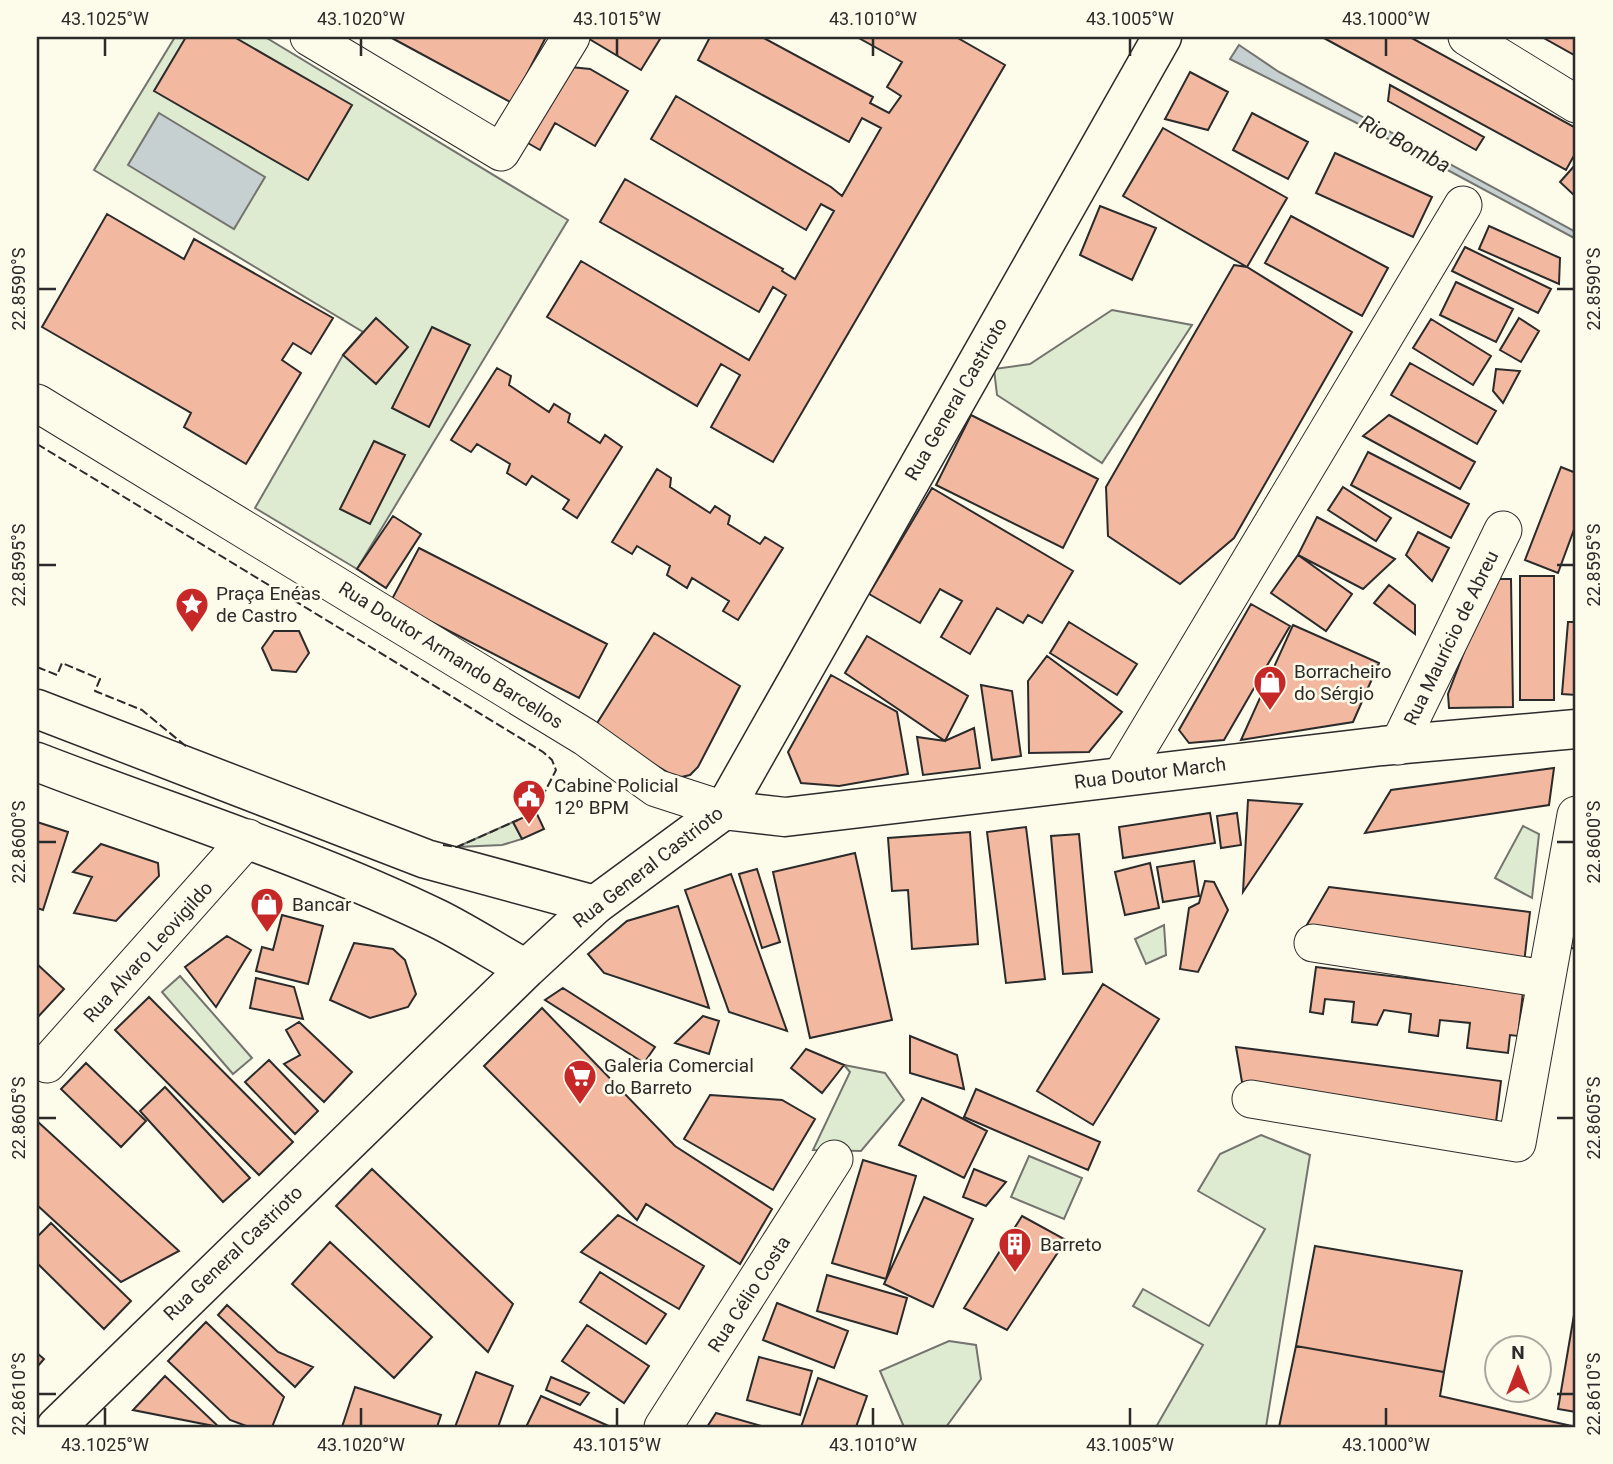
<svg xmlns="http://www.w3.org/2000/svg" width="1613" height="1464" viewBox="0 0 1613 1464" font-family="Roboto,sans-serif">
<rect width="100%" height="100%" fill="#fdfbea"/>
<path fill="#deebd1" stroke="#74746e" stroke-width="2" d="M175,37H265L568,220L357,569L255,508L343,355L363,332L94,170Z
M1112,310L1192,325L1102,463L997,395L994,369L1030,364Z
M513,822L522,839L502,845L457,847Z
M1523,826L1539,834L1532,898L1495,878Z
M1164,925L1166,955L1146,964L1135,939Z
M180,976L252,1058L233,1074L162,992Z
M844,1065L885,1073L904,1100L861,1151L813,1150L850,1072Z
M1261,1135L1310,1155L1266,1427H1156L1203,1345L1133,1306L1143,1289L1209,1326L1265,1229L1198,1191L1220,1154Z
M1029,1156L1082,1178L1064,1219L1011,1197Z
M949,1341L976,1345L981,1379L946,1427H904L880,1371Z"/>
<path fill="#c7d0d0" stroke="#74746e" stroke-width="2" d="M1239,45L1279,72L1576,232V239L1414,152L1230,59Z
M159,113L265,177L234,229L128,165Z"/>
<path fill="#f2b8a0" stroke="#2b2b2b" stroke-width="2" d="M186,37H234L352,105L308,180L154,91Z
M390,37H546L512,103Z
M586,37H657L660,39L641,70Z
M710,37H762L873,97L870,103L889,113L901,96L887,87L902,62L857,37H956L1005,65L773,462L711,427L740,375L721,364L697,406L547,317L581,261L749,360L786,295L773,287L759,312L600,222L625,179L783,269L782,271L795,279L834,211L821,204L806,230L651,139L676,96L831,187L842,196L881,128L862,118L849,142L698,60Z
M1322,37H1410L1576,128V152L1566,170Z
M1542,37H1576V56Z
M561,66L590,69L628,91L595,146L555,123L540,150L519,138Z
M1190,72L1228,92L1208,130L1165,119Z
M1390,85L1484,137L1476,150L1388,101Z
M1252,113L1308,142L1288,179L1233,150Z
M1163,128L1287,198L1247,267L1123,196Z
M1335,153L1432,197L1413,237L1316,193Z
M1576,164V197L1560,182Z
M1100,206L1156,228L1132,280L1080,255Z
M107,214L184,259L194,239L333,318L311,354L293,343L282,360L301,373L246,464L184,427L191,413L42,327Z
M1291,216L1388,268L1362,316L1265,263Z
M1489,226L1560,258L1559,284L1479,249Z
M1465,247L1551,289L1538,313L1452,271Z
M1234,265L1247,267L1352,332L1234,538L1180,584L1108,536L1106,487Z
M1456,282L1513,309L1496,342L1440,315Z
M376,318L408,347L376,384L343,355Z
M1519,318L1539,331L1521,362L1500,350Z
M1431,319L1491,356L1473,385L1413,348Z
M432,327L470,345L429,427L392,408Z
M1410,363L1496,411L1477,444L1391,395Z
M497,368L511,376L509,385L549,412L554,404L570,414L568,422L600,443L605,435L622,447L577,518L563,509L569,500L532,476L526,485L507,473L510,464L477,444L471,452L451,440Z
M1496,369L1520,371L1503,403L1493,391Z
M971,415L1098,479L1063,548L936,485Z
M1389,415L1475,462L1460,489L1363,436Z
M374,441L405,455L370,524L340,509Z
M1368,452L1469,504L1451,538L1351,485Z
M1561,467L1576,473V524L1558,573L1525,560Z
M657,469L671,478L670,487L710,513L715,506L730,516L728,524L760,544L765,537L783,548L738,620L723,611L729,601L692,578L687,588L667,575L670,566L637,546L632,554L612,542Z
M1343,487L1391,518L1376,541L1328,510Z
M932,488L1073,571L1042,623L1028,615L1023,623L997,608L970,654L941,637L962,601L940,589L920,623L869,594Z
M393,516L421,534L386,588L357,569Z
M1317,517L1395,559L1363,589L1298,555Z
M1418,532L1449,548L1432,581L1406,555Z
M419,548L607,644L579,698L391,601Z
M1298,555L1352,594L1326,631L1271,593Z
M1520,576H1554V700H1520Z
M1492,579H1511L1513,707L1449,708L1448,694Z
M1389,585L1415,605V634L1374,603Z
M1251,604L1290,626L1224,740L1189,743L1179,730Z
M1069,622L1137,664L1117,695L1050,653Z
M1568,622H1576V695L1562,694Z
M1293,625L1379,663L1353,722L1241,740Z
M274,631H299L309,653L296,672L272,670L262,648Z
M654,633L740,686L698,767L690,775L677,778L594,728Z
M867,636L968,696L945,741L845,673Z
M1047,656L1122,712L1089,752L1029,753L1028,681Z
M831,675L897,712L908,774L839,786L801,783L788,752Z
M981,685L1012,691L1021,756L992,760Z
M974,728L980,768L923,775L917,737L945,741Z
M1554,768L1549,805L1365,833L1391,790Z
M1248,800L1302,804L1243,892Z
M536,812L544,829L522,839L513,822Z
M1210,813L1215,843L1123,858L1119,827Z
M1237,813L1241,845L1221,848L1217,816Z
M37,822L68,832L43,910L37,908Z
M1026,827L1045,979L1006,983L987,832Z
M970,832L978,944L912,949L908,890L892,891L888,838Z
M1079,834L1092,972L1063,974L1051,836Z
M101,844L158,863L159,876L116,921L74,913L92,877L73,872Z
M855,853L892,1020L810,1038L773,872Z
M1194,861L1199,896L1163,902L1157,867Z
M1150,863L1159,908L1125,915L1115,872Z
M757,869L780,942L762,948L739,874Z
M731,874L787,1031L729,1012L685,890Z
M1205,881L1214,882L1228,910L1198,972L1180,969L1189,908L1199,903Z
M1329,887L1530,912L1524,963L1301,935Z
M1576,894V949L1567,947Z
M678,906L709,1008L604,973L588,954L627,921Z
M282,915L323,926L308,984L256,971L262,947L273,950Z
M227,936L251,950L216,1007L185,967Z
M354,943L393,949L405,960L416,994L408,1007L370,1018L330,1000Z
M37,964L64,989L37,1018Z
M1316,967L1523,992L1518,1036L1510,1035L1508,1053L1467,1048L1470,1023L1440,1020L1438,1036L1409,1032L1411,1014L1384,1010L1377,1025L1352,1022L1354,1002L1325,999L1323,1014L1310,1012Z
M256,978L294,987L303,1019L250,1008Z
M1103,984L1159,1019L1093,1125L1037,1091Z
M563,988L655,1047L644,1063L545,1000Z
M149,997L293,1142L259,1175L115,1030Z
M542,1008L675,1146L772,1209L740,1264L646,1204L637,1220L484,1066Z
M703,1016L719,1021L709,1054L675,1043Z
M299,1022L352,1072L324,1102L284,1064L300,1055L286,1030Z
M910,1036L957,1055L964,1089L910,1073Z
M1236,1047L1501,1081L1495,1130L1243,1088Z
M806,1049L844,1065L822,1093L791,1068Z
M269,1060L318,1111L295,1134L245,1082Z
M86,1063L146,1121L121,1147L61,1089Z
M165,1087L250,1178L223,1202L140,1111Z
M976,1089L1100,1142L1088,1170L964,1117Z
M710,1095L782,1100L815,1119L773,1190L684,1139Z
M922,1098L987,1131L964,1178L899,1145Z
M37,1121L179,1251L121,1282L37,1205Z
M863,1160L916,1176L886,1279L832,1263Z
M372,1169L513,1304L488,1352L336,1206Z
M974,1169L1006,1182L986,1206L963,1197Z
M924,1197L973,1219L933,1307L884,1284Z
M618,1215L704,1266L679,1309L581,1252Z
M1022,1216L1066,1240L1007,1330L964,1308Z
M51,1223L131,1301L104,1329L37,1263V1237Z
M330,1242L432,1337L394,1378L292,1284Z
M1315,1246L1462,1271L1444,1372L1296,1346Z
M600,1272L666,1314L646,1344L580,1302Z
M827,1275L907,1298L897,1334L817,1311Z
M777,1303L848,1331L834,1368L763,1340Z
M1576,1303V1412L1558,1409Z
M227,1305L278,1352L313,1367L295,1387L218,1315Z
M206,1322L284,1397L272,1427H249L230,1420L168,1361Z
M587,1325L649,1366L624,1403L562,1361Z
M1296,1346L1444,1372L1440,1396L1576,1427H1279Z
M37,1353L44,1359L37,1367Z
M759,1357L812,1371L800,1415L747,1400Z
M476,1372L513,1386L498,1427H455Z
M165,1376L219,1427L133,1410Z
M551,1377L589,1393L580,1405L546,1390Z
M818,1378L867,1396L856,1427H801Z
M355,1387L441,1415L437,1427H342Z
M541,1396L611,1427H526Z
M716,1413L765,1427H707Z"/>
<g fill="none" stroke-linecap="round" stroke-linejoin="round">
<defs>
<path id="minor" d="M309,37L501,152L571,37
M1467,37L1576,104
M37,403L585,737L656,788L724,810
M1398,746L1503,530
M1122,775L1463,205
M1313,943L1546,979
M47,1064L248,838
M1251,1099L1517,1143L1576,815
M663,1427L834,1159"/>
<path id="major" d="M37,762C171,814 308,856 438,919C468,934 497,953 526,969
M724,810L785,817L1382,746L1576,729
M56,1427L526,969L595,905L724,810L1162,37"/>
<path id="highway" d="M37,709L426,859L595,905"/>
</defs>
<use href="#minor" stroke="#2b2b2b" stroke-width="39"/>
<use href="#major" stroke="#2b2b2b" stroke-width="41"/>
<use href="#highway" stroke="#2b2b2b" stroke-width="41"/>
<use href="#minor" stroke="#fdfbea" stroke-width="37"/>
<use href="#major" stroke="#fdfbea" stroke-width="38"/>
<use href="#highway" stroke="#fdfbea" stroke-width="38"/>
<path stroke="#2b2b2b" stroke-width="2" stroke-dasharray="9 3.5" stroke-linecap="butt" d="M37,444L543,752L552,760L556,770L534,813
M37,651V657
M37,667L57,675L62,663L100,679L95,691L142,710L188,748
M443,845L457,847L518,820"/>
</g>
<path fill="none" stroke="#2b2b2b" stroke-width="2.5" d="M105,38V56M361,38V56M617,38V56M873,38V56M1130,38V56M1386,38V56M38,289H56M1557,289H1574M38,565H56M1557,565H1574M38,842H56M1557,842H1574M38,1118H56M1557,1118H1574M38,1394H56M1557,1394H1574M105,1408V1426M361,1408V1426M617,1408V1426M873,1408V1426M1130,1408V1426M1386,1408V1426"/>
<defs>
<symbol id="sight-pin" viewBox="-11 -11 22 30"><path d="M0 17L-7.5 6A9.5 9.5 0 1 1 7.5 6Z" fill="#c62828" stroke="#fdfbea"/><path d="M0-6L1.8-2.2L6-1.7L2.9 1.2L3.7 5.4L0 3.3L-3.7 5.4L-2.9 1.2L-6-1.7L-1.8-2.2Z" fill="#fff"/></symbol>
<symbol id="shop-pin" viewBox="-11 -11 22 30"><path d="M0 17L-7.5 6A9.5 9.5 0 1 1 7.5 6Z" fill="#c62828" stroke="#fdfbea"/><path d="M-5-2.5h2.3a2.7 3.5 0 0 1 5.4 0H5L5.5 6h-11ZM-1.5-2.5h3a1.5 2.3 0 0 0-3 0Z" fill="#fff"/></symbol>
<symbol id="civic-pin" viewBox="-11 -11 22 30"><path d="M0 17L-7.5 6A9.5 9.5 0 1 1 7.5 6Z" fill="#c62828" stroke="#fdfbea"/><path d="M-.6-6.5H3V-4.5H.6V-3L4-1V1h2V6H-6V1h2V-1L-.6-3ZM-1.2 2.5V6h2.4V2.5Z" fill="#fff"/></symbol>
<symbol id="supermarket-pin" viewBox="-11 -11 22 30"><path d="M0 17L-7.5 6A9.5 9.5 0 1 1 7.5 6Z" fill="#c62828" stroke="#fdfbea"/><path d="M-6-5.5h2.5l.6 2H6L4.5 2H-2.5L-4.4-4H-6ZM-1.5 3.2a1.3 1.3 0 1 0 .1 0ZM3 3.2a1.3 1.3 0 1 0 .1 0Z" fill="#fff"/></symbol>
<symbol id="building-pin" viewBox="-11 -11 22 30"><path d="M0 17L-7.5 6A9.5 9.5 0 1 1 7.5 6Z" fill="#c62828" stroke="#fdfbea"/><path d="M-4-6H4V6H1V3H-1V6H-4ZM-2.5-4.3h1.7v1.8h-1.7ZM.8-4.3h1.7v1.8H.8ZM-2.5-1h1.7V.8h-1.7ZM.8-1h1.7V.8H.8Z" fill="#fff"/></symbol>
</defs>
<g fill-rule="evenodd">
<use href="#sight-pin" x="173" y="585" width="38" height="52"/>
<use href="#shop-pin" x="1251" y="663" width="38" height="52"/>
<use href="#civic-pin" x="510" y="777" width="38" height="52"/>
<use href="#shop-pin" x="248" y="885" width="38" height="52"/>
<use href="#supermarket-pin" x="561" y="1057" width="38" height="52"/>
<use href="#building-pin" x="996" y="1225" width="38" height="52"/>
</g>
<g text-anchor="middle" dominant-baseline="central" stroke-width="5" stroke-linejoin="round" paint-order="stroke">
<g font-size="19" fill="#2b2b2b" stroke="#fdfbea">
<text transform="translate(956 399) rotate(-60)">Rua General Castrioto</text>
<text transform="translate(1451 638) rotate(-64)">Rua Maurício de Abreu</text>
<text transform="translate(451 655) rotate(32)">Rua Doutor Armando Barcellos</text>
<text transform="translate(1150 773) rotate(-7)">Rua Doutor March</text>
<text transform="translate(648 867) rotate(-38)">Rua General Castrioto</text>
<text transform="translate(148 952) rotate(-48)">Rua Alvaro Leovigildo</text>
<text transform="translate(233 1253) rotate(-44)">Rua General Castrioto</text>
<text transform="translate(749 1294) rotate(-57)">Rua Célio Costa</text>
</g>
<g font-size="19" fill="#2b2b2b" stroke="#fdfbea" text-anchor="start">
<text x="216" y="593">Praça Enéas<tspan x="216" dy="22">de Castro</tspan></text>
<text x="1294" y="671">Borracheiro<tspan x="1294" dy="22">do Sérgio</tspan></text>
<text x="554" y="785">Cabine Policial<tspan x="554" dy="22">12º BPM</tspan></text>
<text x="292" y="904">Bancar</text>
<text x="604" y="1065">Galeria Comercial<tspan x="604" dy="22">do Barreto</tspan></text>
<text x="1040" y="1244">Barreto</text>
</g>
<g font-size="21" font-style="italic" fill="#2b2b2b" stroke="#fdfbea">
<text transform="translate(1405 144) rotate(28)">Rio Bomba</text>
</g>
</g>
<rect width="1613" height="1464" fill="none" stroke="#fdfbea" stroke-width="77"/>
<g transform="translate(1518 1369)"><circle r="33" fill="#fdfbea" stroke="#a9a89e" stroke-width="2"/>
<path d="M0-5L12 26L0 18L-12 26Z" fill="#c62828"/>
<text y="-10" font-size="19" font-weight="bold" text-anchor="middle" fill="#2b2b2b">N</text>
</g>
<rect x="38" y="38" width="1536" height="1388" fill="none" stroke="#2b2b2b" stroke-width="2.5"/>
<g font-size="18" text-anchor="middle" fill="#2b2b2b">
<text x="105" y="25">43.1025°W</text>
<text x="361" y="25">43.1020°W</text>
<text x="617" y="25">43.1015°W</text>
<text x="873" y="25">43.1010°W</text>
<text x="1130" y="25">43.1005°W</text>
<text x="1386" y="25">43.1000°W</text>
<text transform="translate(19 289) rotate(-90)" y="6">22.8590°S</text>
<text transform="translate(1594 289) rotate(-90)" y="6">22.8590°S</text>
<text transform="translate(19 565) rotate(-90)" y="6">22.8595°S</text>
<text transform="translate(1594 565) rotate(-90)" y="6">22.8595°S</text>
<text transform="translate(19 842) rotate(-90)" y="6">22.8600°S</text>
<text transform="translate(1594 842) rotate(-90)" y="6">22.8600°S</text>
<text transform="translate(19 1118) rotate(-90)" y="6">22.8605°S</text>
<text transform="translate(1594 1118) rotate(-90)" y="6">22.8605°S</text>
<text transform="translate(19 1394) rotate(-90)" y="6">22.8610°S</text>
<text transform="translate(1594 1394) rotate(-90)" y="6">22.8610°S</text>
<text x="105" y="1451">43.1025°W</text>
<text x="361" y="1451">43.1020°W</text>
<text x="617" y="1451">43.1015°W</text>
<text x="873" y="1451">43.1010°W</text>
<text x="1130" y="1451">43.1005°W</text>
<text x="1386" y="1451">43.1000°W</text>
</g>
</svg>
